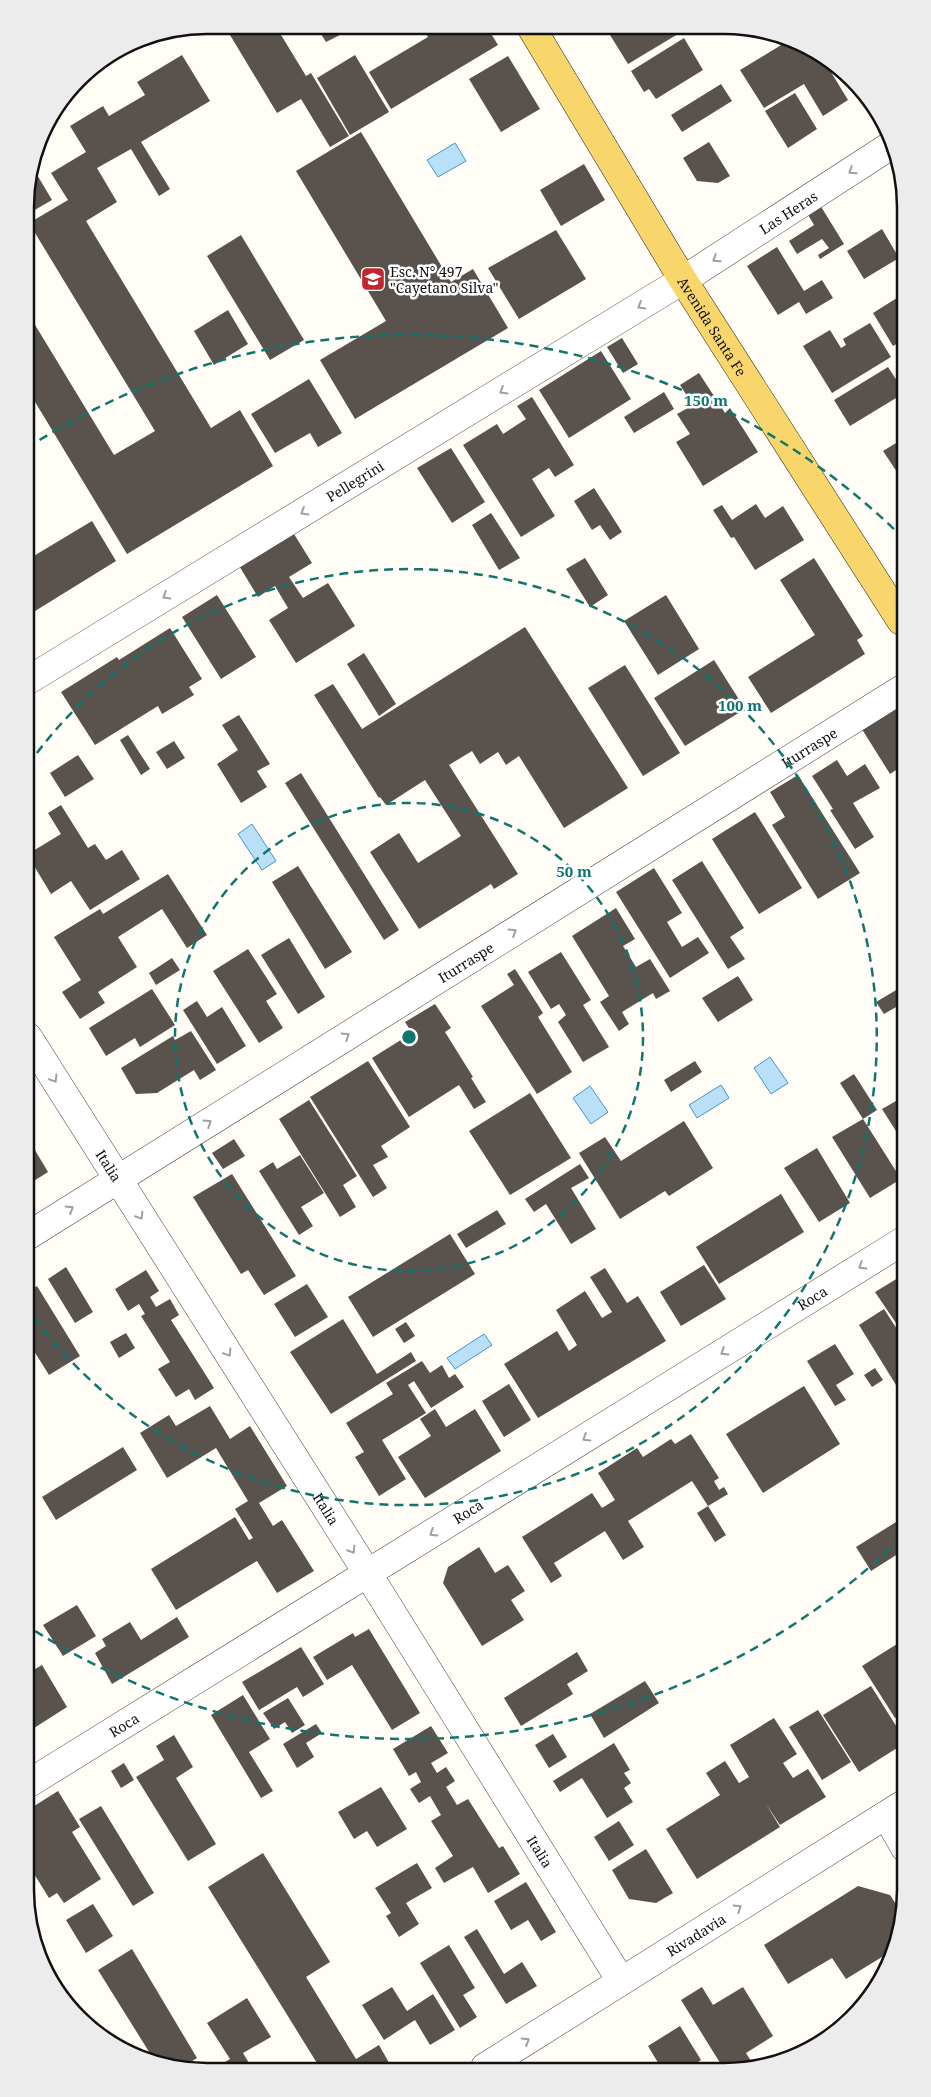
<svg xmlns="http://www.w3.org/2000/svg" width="931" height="2097" viewBox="0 0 931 2097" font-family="'Noto Serif',serif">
<rect width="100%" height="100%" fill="#fffdf5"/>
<path fill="#b9e0f7" stroke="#3f96cf" d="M455,143L466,161L438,177L427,160Z
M252,824L276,861L262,870L238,834Z
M770,1057L788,1083L771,1094L754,1068Z
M721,1085L729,1098L697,1118L689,1105Z
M590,1086L608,1112L591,1124L573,1098Z
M484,1334L492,1345L455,1369L447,1358Z"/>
<path fill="#5a524d" d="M224,25H275L306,76L311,73L349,136L330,147L301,99L277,113Z
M316,26H358L326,42Z
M421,26L487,27L498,45L391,109L369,72L428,37Z
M605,27L688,28L628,64Z
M684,38L703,70L656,99L649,89L644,92L631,71Z
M791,39L805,44L820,54L848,100L823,116L804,84L764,108L740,70Z
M182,55L210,101L141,142L170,189L159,196L131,149L97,168L117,202L86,221L211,428L240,410L273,466L127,554L26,387V310L114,455L155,431L29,223L68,200L51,173L86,152L70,126L103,106L109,116L145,95L137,82Z
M355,55L389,112L350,135L317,78Z
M508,56L540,109L501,132L469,79Z
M721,84L732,101L682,132L671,115Z
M795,93L817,129L788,148L765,111Z
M361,132L451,282L473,269L508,328L355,419L320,360L386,321L296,171Z
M709,142L730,176L718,183L697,181L683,158Z
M584,164L605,200L561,226L540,190Z
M33,168L52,200L26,215L25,194Z
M820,205L844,244L820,259L818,255L829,248L822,239L797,254L789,241L814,225L807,213Z
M882,229L899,258L864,279L847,251Z
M556,230L586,279L519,319L488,268Z
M241,235L304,340L270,360L207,256Z
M777,247L804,291L822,280L833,298L806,314L799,302L778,315L747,266Z
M900,296V342L893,346L873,313Z
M228,310L248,344L214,365L194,331Z
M870,323L891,357L832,393L803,346L830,330L841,348L846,345L843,339Z
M622,338L638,364L623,373L607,347Z
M601,351L631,399L569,438L539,390Z
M888,367L901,387V395L850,426L834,400Z
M699,373L725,413L730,408L758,452L703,486L676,442L690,434L677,414L693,405L680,385Z
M309,379L342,433L318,447L310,433L275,453L251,414Z
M664,392L674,409L634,433L624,417Z
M532,397L574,465L555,477L549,468L532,479L555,516L521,537L463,445L497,424L503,434L526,419L517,406Z
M901,440V474L899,475L883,451Z
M451,448L485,502L452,523L417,468Z
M594,488L622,532L610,540L600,525L592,530L574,501Z
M756,504L765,518L783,506L804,540L755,570L734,537L731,538L713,510L722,505L732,520Z
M491,513L520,558L499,570L472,525Z
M92,521L116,561L27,616V560Z
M289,526L312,563L289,577L303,598L328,583L355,626L296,663L269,620L288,608L275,586L258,597L235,559Z
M585,558L608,595L590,607L566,569Z
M814,558L863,636L857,640L865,654L771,713L748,677L815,635L780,580Z
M217,595L256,657L221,679L182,617Z
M666,595L699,649L658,675L624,621Z
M525,627L628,788L564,828L519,756L506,765L498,752L480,764L472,751L449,765L518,874L494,889L491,884L419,929L370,852L399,833L418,863L461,836L425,780L386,805L380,797L379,798L314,695L333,684L362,729Z
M170,628L202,679L189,687L194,695L162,714L158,706L95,745L61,692L117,657L119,660Z
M364,653L396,704L379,716L347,664Z
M714,660L745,709L685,746L654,698Z
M625,665L680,753L643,776L588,688Z
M902,700V766L890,774L860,726Z
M239,715L270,764L257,771L267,787L241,803L217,764L238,750L222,725Z
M128,735L150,769L141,775L120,740Z
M174,741L185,758L167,769L156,752Z
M78,755L94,779L65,797L50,773Z
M837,760L847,776L865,764L880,788L853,803L874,837L855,849L830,810L833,809L812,776Z
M301,773L399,930L384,940L285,783Z
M798,775L860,873L818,899L772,825L785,817L770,792Z
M61,805L88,848L95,844L106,860L122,850L140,879L90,910L71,881L51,894L28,856V854L61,834L48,813Z
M755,812L802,888L759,914L712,839Z
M702,861L744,928L730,937L745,959L728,969L672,880Z
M298,866L352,952L325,969L272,882Z
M654,868L682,913L667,922L682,947L698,937L709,953L670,978L616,892Z
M168,874L207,935L187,948L162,909L118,937L137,967L98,992L105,1003L80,1019L62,992L81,980L54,937L100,909L103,914Z
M616,908L635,939L623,946L636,967L650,959L670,991L656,999L653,993L622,1012L629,1024L619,1031L600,1002L609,996L572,936Z
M289,938L325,997L298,1014L261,955Z
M248,949L277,994L266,1001L283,1028L259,1043L213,971Z
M561,952L591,1000L583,1005L609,1047L583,1062L558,1022L566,1015L559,1004L551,1009L528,972Z
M172,958L180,970L156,985L149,973Z
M515,969L543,1013L538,1017L572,1072L537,1094L481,1006L514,985L507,974Z
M738,976L753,1000L718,1022L702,998Z
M903,986V1003L884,1014L876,1002Z
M152,989L175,1025L140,1047L135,1038L106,1056L89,1028Z
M197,1001L207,1017L222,1007L246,1046L217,1064L183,1010Z
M435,1004L451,1028L445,1032L473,1077L471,1078L486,1102L474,1109L459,1085L409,1117L372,1058L412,1033L405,1022Z
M191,1031L216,1070L200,1080L194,1070L157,1093L136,1094L121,1068L173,1036L175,1040Z
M368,1061L410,1127L381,1146L388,1157L373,1165L387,1188L373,1197L310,1097Z
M695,1061L702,1072L671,1092L664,1080Z
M854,1074L877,1110L863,1119L840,1083Z
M530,1093L571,1158L510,1195L469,1131Z
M903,1097V1142L882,1109Z
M309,1100L357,1176L343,1185L356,1207L340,1217L279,1119Z
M863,1119L901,1179L870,1198L832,1137Z
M684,1121L713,1168L669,1196L665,1191L620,1219L579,1153L605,1137L621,1161Z
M234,1139L245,1156L223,1169L212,1153Z
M29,1140L48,1172L29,1184Z
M817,1148L850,1203L819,1222L784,1168Z
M300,1155L324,1193L301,1207L313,1226L299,1235L259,1171L273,1162L277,1169Z
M580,1164L589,1178L571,1188L596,1229L571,1244L546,1204L534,1212L525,1199Z
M232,1174L296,1276L264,1295L248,1270L241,1274L193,1197Z
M781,1194L804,1232L719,1284L696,1247Z
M497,1210L506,1224L466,1248L457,1234Z
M450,1234L475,1274L373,1337L348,1297Z
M704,1265L726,1299L681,1326L660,1292Z
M66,1267L93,1312L75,1323L48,1279Z
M605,1268L627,1303L638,1296L666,1341L538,1418L504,1364L557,1331L569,1351L577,1345L556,1310L585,1291L602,1318L612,1312L590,1277Z
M146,1270L159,1291L150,1297L156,1307L170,1299L179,1315L171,1320L214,1388L195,1400L189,1389L176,1397L158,1369L170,1362L141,1316L145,1314L139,1304L128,1311L115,1289Z
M898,1278L904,1287V1335L875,1292Z
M307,1284L328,1317L295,1337L274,1304Z
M37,1286L80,1356L49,1375L29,1343V1291Z
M884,1309L904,1340V1367L897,1371L904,1381V1398L859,1325Z
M343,1319L377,1374L411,1352L416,1361L331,1414L290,1352Z
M406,1322L415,1336L404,1343L395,1329Z
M126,1333L135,1348L119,1358L110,1342Z
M835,1344L854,1374L836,1385L846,1400L835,1406L807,1361Z
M422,1361L430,1373L442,1365L449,1378L455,1374L464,1387L431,1408L414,1381L408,1385L426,1413L382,1440L406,1479L379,1496L355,1457L364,1452L346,1423L393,1394L386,1383Z
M875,1368L883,1380L872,1387L864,1375Z
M509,1384L531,1420L504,1437L482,1401Z
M804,1386L840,1444L763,1493L726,1434Z
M210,1406L230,1439L250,1426L287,1486L259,1503L273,1526L282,1520L314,1571L277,1593L257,1561L176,1610L151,1569L235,1517L249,1540L253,1538L235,1509L248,1501L216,1448L167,1478L140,1433L169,1415L176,1426Z
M435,1409L446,1427L475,1409L501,1451L425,1498L398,1457L431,1436L420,1419Z
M691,1434L719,1478L714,1481L719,1490L724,1487L728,1494L708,1506L726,1535L715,1542L697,1513L708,1506L692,1481L628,1521L644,1547L623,1560L605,1531L554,1563L562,1576L551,1583L522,1537L592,1493L602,1508L615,1500L598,1473L637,1448L643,1457L671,1439L675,1444Z
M123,1447L137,1470L56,1520L42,1497Z
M904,1517V1550L871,1571L856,1547Z
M479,1547L495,1573L508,1565L525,1591L511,1600L524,1620L482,1646L443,1583L448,1567Z
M77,1605L96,1636L63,1656L43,1625Z
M177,1617L189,1637L112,1684L95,1653L106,1646L102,1639L130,1622L141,1640Z
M369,1629L420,1713L392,1730L352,1665L327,1680L313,1657L353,1633L355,1637Z
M905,1639V1712L895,1718L862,1666Z
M301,1647L324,1684L303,1697L297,1687L259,1710L242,1682Z
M577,1652L588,1671L567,1684L573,1694L521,1726L504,1698Z
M42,1665L67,1707L31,1730L30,1672Z
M645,1681L659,1703L604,1738L590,1714Z
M871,1686L905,1740V1743L859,1772L823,1715Z
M243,1695L270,1739L249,1752L273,1791L261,1798L211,1715Z
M288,1698L305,1725L292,1733L285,1722L274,1729L263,1713Z
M818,1710L851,1762L822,1780L789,1727Z
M774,1718L797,1754L783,1763L793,1778L808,1769L826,1797L780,1825L766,1804L780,1827L697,1879L666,1829L720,1795L706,1773L725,1761L739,1783L749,1777L730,1745Z
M316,1724L322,1733L306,1743L314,1757L297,1768L283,1744Z
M431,1726L448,1753L431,1763L437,1773L446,1767L455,1781L446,1787L457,1805L468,1799L499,1848L503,1846L520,1874L488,1893L473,1867L444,1883L435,1868L453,1856L431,1821L441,1815L430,1796L419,1803L410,1789L421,1782L416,1772L409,1776L393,1749Z
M553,1734L567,1757L549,1768L535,1745Z
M174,1735L193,1767L176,1778L216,1844L188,1861L136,1777L164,1760L156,1746Z
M614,1743L630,1770L624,1773L631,1783L624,1788L633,1802L607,1818L582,1778L560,1792L553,1781Z
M124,1763L134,1780L121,1788L111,1771Z
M381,1787L407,1829L377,1847L367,1831L354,1839L338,1812Z
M58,1791L80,1827L72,1832L101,1879L64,1903L57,1893L49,1898L31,1869V1808Z
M101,1806L154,1893L133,1906L79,1819Z
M619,1821L634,1845L609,1861L594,1837Z
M646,1849L673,1893L656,1903L629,1899L612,1870Z
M263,1853L330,1962L306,1977L356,2059L379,2045L392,2068H320L208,1887Z
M417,1863L432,1888L406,1903L419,1924L399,1937L386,1916L391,1913L375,1888Z
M526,1882L556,1932L541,1941L528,1920L511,1930L494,1901Z
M858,1886L890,1895L903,1915L895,1949L846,1979L832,1958L788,1984L764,1945Z
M93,1904L113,1936L86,1953L66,1920Z
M477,1929L504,1974L522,1962L537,1986L506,2004L464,1937Z
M449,1945L475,1988L463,1995L477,2017L460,2028L420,1963Z
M132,1949L197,2058L180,2069H171L156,2063L98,1970Z
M392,1987L407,2011L433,1994L455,2030L430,2045L415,2020L384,2040L362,2005Z
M702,1987L713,2005L743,1987L773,2036L746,2053L754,2066H722L681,2000Z
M247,1998L271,2037L243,2053L252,2068H215L230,2059L207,2023Z
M680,2026L701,2060L692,2066H660L648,2046Z"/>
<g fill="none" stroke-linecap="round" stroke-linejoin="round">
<defs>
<g id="minor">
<path id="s1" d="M27,681L683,280L893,144"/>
<path id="s2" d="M28,1037L368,1574L621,1981"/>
<path id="s3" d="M29,1235L902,689"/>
<path id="s4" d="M31,1782L903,1241"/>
<path d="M886,1815L905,1848"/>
<path id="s5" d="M485,2067L905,1803"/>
</g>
<g id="major">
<path id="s6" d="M531,27L683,280L901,621"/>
</g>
</defs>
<use href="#minor" stroke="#444" stroke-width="29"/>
<use href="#major" stroke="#222" stroke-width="29"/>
<use href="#minor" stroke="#fff" stroke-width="28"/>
<use href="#major" stroke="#f9d66b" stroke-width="28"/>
</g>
<defs><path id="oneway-chevron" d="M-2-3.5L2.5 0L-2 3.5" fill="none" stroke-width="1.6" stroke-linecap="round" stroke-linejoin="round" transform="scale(1.25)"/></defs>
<g stroke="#a0a0a0">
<use href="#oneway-chevron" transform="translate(852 171) rotate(147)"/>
<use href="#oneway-chevron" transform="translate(716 259) rotate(147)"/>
<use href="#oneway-chevron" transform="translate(641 306) rotate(149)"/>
<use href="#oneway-chevron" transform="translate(503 391) rotate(149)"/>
<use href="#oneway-chevron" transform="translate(304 512) rotate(149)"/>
<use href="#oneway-chevron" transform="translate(166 596) rotate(149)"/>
<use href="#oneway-chevron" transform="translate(513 932) rotate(-32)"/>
<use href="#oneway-chevron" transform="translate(346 1036) rotate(-32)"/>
<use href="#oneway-chevron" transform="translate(54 1079) rotate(58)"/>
<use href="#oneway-chevron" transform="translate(208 1123) rotate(-32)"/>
<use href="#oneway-chevron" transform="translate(70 1209) rotate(-32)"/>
<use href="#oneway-chevron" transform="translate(140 1216) rotate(58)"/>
<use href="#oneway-chevron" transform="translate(862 1266) rotate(148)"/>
<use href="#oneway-chevron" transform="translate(724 1352) rotate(148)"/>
<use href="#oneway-chevron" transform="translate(228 1353) rotate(58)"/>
<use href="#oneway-chevron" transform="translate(586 1438) rotate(148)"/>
<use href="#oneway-chevron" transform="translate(433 1533) rotate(148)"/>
<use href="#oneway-chevron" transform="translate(352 1550) rotate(58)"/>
<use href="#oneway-chevron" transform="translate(738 1908) rotate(-32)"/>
<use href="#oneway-chevron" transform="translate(526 2041) rotate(-32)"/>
</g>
<g fill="none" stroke="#0f766e" stroke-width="2.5" stroke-dasharray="9 6">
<circle cx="409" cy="1037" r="234"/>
<path d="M28 765A468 468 0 1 1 30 1312"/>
<path d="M901 1538A702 702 0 0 1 32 1629M27 448A702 702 0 0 1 897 532"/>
</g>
<defs>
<symbol id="school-square" viewBox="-11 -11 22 22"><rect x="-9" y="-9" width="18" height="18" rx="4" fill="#c4262e" stroke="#fff"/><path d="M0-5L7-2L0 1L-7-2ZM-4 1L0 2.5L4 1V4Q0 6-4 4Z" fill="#fff"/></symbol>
</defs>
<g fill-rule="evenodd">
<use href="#school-square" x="359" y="265" width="28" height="28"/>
</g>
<g text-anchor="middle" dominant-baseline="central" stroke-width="5" stroke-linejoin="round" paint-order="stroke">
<g font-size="14" fill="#111" stroke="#fff">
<text stroke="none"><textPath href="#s1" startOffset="894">Las Heras</textPath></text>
<text stroke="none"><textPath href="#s6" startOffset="350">Avenida Santa Fe</textPath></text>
<text stroke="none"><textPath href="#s1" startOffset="384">Pellegrini</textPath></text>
<text stroke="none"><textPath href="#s3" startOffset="920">Iturraspe</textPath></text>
<text stroke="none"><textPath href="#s3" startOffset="515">Iturraspe</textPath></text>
<text stroke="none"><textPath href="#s2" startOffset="152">Italia</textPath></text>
<text stroke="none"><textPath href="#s4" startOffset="919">Roca</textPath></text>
<text stroke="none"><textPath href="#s2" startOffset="558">Italia</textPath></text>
<text stroke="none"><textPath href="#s4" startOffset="514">Roca</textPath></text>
<text stroke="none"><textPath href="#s4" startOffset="109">Roca</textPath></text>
<text stroke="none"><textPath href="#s2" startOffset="962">Italia</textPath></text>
<text stroke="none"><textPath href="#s5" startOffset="249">Rivadavia</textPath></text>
</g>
<g font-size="14" fill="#111" stroke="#fff" text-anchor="start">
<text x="390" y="271">Esc. N° 497<tspan x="390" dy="16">"Cayetano Silva"</tspan></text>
</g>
</g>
<path d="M0 0H931V2097H0ZM207 34H724A173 173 0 0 1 897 207V1890A173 173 0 0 1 724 2063H207A173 173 0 0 1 34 1890V207A173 173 0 0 1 207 34Z" fill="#ececec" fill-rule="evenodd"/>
<path fill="none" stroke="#111" stroke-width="2.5" d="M207 34H724A173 173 0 0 1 897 207V1890A173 173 0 0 1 724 2063H207A173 173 0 0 1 34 1890V207A173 173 0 0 1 207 34Z"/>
<circle cx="409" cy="1037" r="8" fill="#0f766e" stroke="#fff" stroke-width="2.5"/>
<g font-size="15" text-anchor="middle" font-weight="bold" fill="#0f766e" stroke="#fff" stroke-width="5" stroke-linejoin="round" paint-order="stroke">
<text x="706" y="406">150 m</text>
<text x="740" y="711">100 m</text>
<text x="574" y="877">50 m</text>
</g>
</svg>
